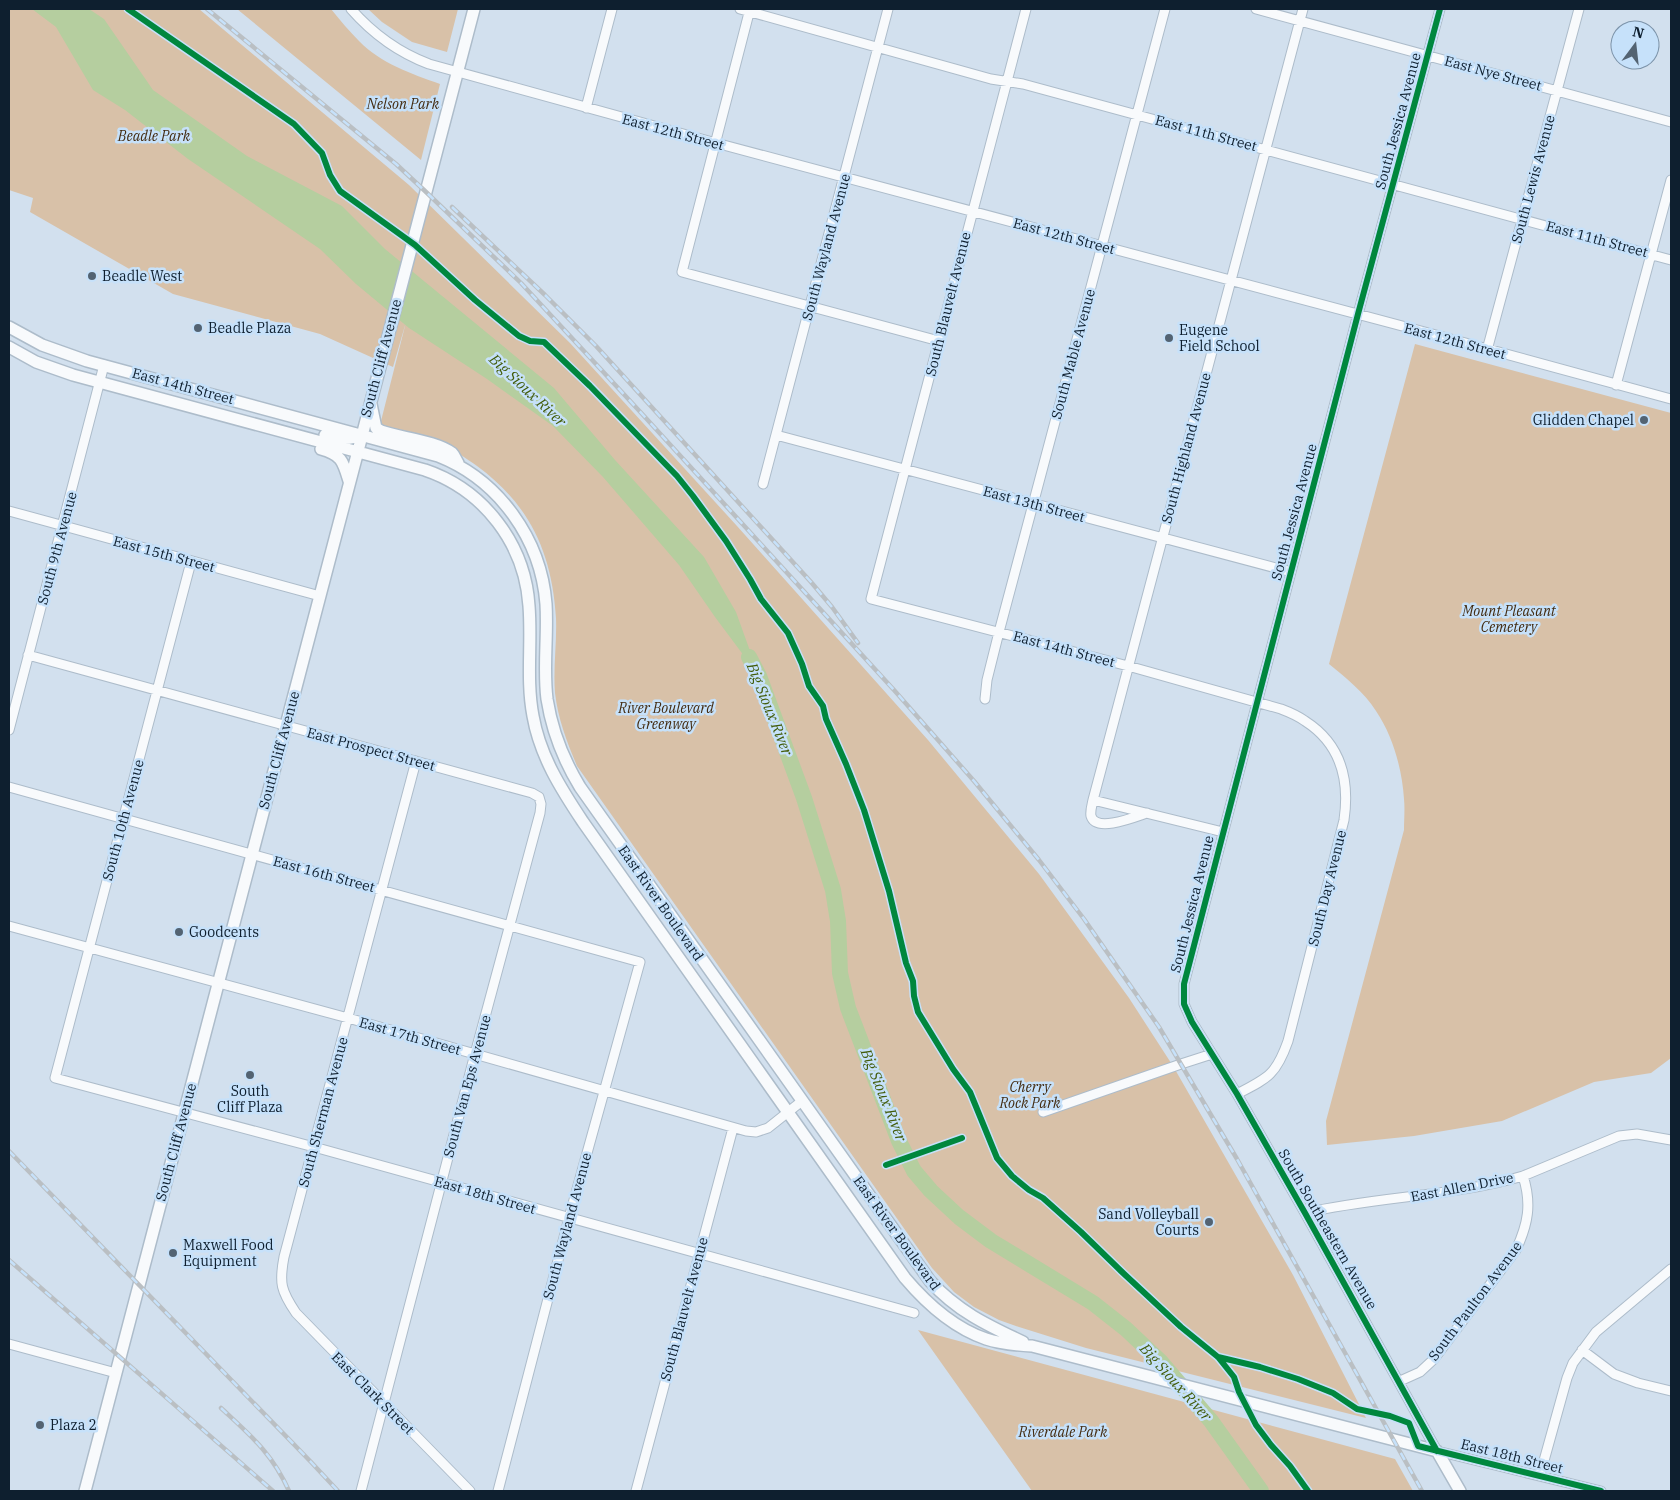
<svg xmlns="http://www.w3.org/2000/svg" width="1680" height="1500" viewBox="0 0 1680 1500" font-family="'IBM Plex Serif',serif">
<rect width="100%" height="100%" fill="#d2e0ee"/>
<path fill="#d8c1a8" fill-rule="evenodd" d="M9,9H199L409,185L570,343L737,526L928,740L1039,874L1129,998L1173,1066L1293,1275L1366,1418L1086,1348L1019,1327L999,1320L974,1307L954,1292L932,1268L577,766C567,742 558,719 555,693C553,668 557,643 556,618C552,553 530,505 477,466C467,459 456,451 445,446C427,437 399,431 380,425L406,322L393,367L320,334L173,294L30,212L33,198L9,190ZM770,705L804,798L826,868H825Z
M237,9H331C340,20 349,31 359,41C380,63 412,74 440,84L421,160Z
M368,9H458L447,52L412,42L382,22Z
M1415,344L1671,413V1058L1651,1073L1594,1082L1502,1121L1414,1136L1327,1145L1326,1121L1404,830C1404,820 1405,809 1404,799C1402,769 1393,736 1376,711C1364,692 1346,678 1329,664Z
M918,1330L1395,1459L1413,1491H1032Z"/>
<path fill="#b5ce9f" d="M32,9H89L104,19L153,90L247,156L342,206L385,249L554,388L615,460L704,557L736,612L759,676L715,617L679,565L603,477L553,426L487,379L409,328L356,284L320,249L188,159L125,110L93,90L56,27Z"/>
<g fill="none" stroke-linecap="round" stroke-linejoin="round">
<path stroke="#b5ce9f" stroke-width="16" d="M749,657L759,676L804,798L833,890L838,921L840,973L848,1008L899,1141L914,1171L931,1191L959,1217L991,1241L1093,1303L1126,1329L1160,1361L1211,1421L1261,1491"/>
<defs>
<path id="minor" d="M351,9C373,34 397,52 429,64L716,143L1436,335L1671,399
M740,9L991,79L1023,84L1671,260
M750,9L682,272L939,341
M1026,9L871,599L1128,666L1281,709C1289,712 1298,716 1305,721C1341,744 1350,779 1344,820L1288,1041C1276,1075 1268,1078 1237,1094
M1256,9L1671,122
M1440,9L1358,314L1184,984V1004L1192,1022L1237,1094L1305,1213L1437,1451L1601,1491
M586,108L612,9
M1487,350L1579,9
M1616,385L1671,180
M776,435L1291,572
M763,484L888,9
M9,511L320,596
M191,562L55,1078L314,1147L914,1313
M28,655L532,793L539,797L541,804L540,813L475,1054L361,1491
M985,699L987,680L999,632L1165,9
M9,730L104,365
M416,761L284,1257C279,1283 281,1291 296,1313L470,1491
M9,787L640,962L569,1218L498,1491
M1093,800L1303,9
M1147,813C1135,817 1096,833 1091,816C1090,811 1092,805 1093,800L1223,832
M9,926L348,1018L746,1131L756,1132L768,1128L802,1101
M1043,1112L1181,1064L1212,1054
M1305,1213C1377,1196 1452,1197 1523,1176L1619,1136L1637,1134L1671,1140
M9,1344L116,1373
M1582,1350L1614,1374L1638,1383L1671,1391
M1400,1381L1420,1372L1434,1359L1516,1250C1528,1224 1532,1204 1523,1176
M1540,1475L1567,1378L1573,1363L1596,1332L1671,1269
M636,1491L733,1128"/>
<path id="major" d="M9,327L42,345L87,361L438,456C499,480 541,539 546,604C548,636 543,668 547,699C552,731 563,759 580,787L930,1281C957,1311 987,1325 1023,1342
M9,347L36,362L73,375L425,470C484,490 525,544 529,606C532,643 526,680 533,716C540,756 561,789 583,822L905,1278C927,1304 954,1328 986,1339C1001,1344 1016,1345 1032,1346L1437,1451L1460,1491
M371,404L376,428L381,431C401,438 436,441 452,453C455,456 456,460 458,463
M325,435C337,438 348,441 360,435
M321,449C342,455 343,461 349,481
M85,1491L474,9"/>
</defs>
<use href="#minor" stroke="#adbcca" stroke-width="11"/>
<use href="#major" stroke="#adbcca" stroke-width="14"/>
<use href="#minor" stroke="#f8fafc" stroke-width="9"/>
<use href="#major" stroke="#f8fafc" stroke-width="11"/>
<defs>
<path id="rail" d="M207,9L396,164L425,191L521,283L644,416L894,690L974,781L1039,860L1084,919L1159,1027L1237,1159L1422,1491
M452,207L545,295L596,346L811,582L832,607L858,643
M9,1151L311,1462L338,1491
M9,1260L273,1491
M221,1408C251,1436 272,1453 289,1491"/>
</defs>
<use href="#rail" stroke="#babfc3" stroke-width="4.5"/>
<use href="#rail" stroke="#c6e1fa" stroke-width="2.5" stroke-dasharray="8" stroke-linecap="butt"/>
<defs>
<path id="cycleway" d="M128,9L294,124L322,153L330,175L340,191L415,245L475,300L519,336L530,341L544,342L590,386L677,476L693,496L726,541L750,579L761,599L788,633L802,664L809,686L823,706L826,719L846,764L864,810L889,891L906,963L913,981L914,996L918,1012L953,1069L970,1092L997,1158L1012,1176L1029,1190L1043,1198L1081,1232L1121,1271L1181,1327L1218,1357L1234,1377L1239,1392L1256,1425L1271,1445L1290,1466L1308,1491
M886,1165L962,1138
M1218,1357L1260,1367L1298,1379L1333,1393L1357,1409L1390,1416L1409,1423L1418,1446L1601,1491
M1437,1451L1305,1213L1237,1094L1192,1022L1184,1004V984L1358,314L1440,9"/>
</defs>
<use href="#cycleway" stroke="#c6e1fa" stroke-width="9"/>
<use href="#cycleway" stroke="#00873e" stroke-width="6"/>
</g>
<g fill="#536372" stroke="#c6e1fa" stroke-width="2">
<circle cx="92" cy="276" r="5"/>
<circle cx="198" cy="328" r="5"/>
<circle cx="1169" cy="338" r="5"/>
<circle cx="1644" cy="420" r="5"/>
<circle cx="179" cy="932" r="5"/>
<circle cx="250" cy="1075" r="5"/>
<circle cx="1209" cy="1222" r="5"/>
<circle cx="173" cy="1253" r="5"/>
<circle cx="40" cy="1425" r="5"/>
</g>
<g text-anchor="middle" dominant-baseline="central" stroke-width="5" stroke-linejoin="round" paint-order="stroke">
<g font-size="14" fill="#0e1f2f" stroke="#c6e1fa">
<text transform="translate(1493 73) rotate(15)">East Nye Street</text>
<text transform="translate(1398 121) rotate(-75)">South Jessica Avenue</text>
<text transform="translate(673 132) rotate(15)">East 12th Street</text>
<text transform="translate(1206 133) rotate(15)">East 11th Street</text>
<text transform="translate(1533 179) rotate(-75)">South Lewis Avenue</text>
<text transform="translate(1064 236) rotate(15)">East 12th Street</text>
<text transform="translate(1597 239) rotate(15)">East 11th Street</text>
<text transform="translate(826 247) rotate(-75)">South Wayland Avenue</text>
<text transform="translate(948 304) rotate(-76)">South Blauvelt Avenue</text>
<text transform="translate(1455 341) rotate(15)">East 12th Street</text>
<text transform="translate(1073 354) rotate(-75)">South Mable Avenue</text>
<text transform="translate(381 358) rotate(-75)">South Cliff Avenue</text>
<text transform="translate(183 386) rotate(15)">East 14th Street</text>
<text transform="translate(1186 448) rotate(-75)">South Highland Avenue</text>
<text transform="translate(1034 504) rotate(15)">East 13th Street</text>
<text transform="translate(1294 512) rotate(-75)">South Jessica Avenue</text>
<text transform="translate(57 548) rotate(-75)">South 9th Avenue</text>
<text transform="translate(164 554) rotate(15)">East 15th Street</text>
<text transform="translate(1064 649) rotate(15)">East 14th Street</text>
<text transform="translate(371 749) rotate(15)">East Prospect Street</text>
<text transform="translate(279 750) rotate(-75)">South Cliff Avenue</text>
<text transform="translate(123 820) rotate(-75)">South 10th Avenue</text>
<text transform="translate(324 874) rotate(15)">East 16th Street</text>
<text transform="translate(1327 888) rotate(-76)">South Day Avenue</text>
<text transform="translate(661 903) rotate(55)">East River Boulevard</text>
<text transform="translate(1192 904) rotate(-76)">South Jessica Avenue</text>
<text transform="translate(410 1036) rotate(16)">East 17th Street</text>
<text transform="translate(467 1086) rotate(-75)">South Van Eps Avenue</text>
<text transform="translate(323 1112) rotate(-75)">South Sherman Avenue</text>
<text transform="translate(176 1142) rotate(-75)">South Cliff Avenue</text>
<text transform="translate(1462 1187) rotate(-11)">East Allen Drive</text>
<text transform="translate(485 1195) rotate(16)">East 18th Street</text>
<text transform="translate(567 1226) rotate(-75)">South Wayland Avenue</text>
<text transform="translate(1328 1229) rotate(60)">South Southeastern Avenue</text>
<text transform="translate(897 1233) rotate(54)">East River Boulevard</text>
<text transform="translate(1475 1301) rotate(-53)">South Paulton Avenue</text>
<text transform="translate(684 1309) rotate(-75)">South Blauvelt Avenue</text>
<text transform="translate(373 1393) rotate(45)">East Clark Street</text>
<text transform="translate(1512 1456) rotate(14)">East 18th Street</text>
</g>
<g font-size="14" font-style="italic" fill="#432b10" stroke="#c6e1fa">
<text x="403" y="104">Nelson Park</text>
<text x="154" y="136">Beadle Park</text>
<text x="1509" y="611">Mount Pleasant<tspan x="1509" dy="16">Cemetery</tspan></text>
<text x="666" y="708">River Boulevard<tspan x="666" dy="16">Greenway</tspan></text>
<text x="1030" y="1087">Cherry<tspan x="1030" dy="16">Rock Park</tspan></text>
<text x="1063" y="1432">Riverdale Park</text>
</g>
<g font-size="14" fill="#0e1f2f" stroke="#c6e1fa" text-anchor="start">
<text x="102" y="276">Beadle West</text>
<text x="208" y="328">Beadle Plaza</text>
<text x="1179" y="330">Eugene<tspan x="1179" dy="16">Field School</tspan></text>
<text x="1634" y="420" text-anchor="end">Glidden Chapel</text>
<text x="189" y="932">Goodcents</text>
<text x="250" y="1091" text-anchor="middle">South<tspan x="250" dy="16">Cliff Plaza</tspan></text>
<text x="1199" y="1214" text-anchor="end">Sand Volleyball<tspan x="1199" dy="16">Courts</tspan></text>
<text x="183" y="1245">Maxwell Food<tspan x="183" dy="16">Equipment</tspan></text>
<text x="50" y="1425">Plaza 2</text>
</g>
<g font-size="15" font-style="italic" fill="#425c0a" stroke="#c6e1fa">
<text transform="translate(528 390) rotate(43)">Big Sioux River</text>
<text transform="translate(770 709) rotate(68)">Big Sioux River</text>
<text transform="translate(884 1095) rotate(68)">Big Sioux River</text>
<text transform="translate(1176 1382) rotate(48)">Big Sioux River</text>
</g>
</g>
<rect width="1680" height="1500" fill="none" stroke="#0e1f2f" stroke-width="20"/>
<g transform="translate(1635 45) rotate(15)"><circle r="24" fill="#c6e1fa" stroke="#7c93a9"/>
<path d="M0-4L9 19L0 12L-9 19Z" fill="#536372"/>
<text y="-8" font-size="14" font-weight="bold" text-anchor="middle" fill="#0e1f2f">N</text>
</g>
</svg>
